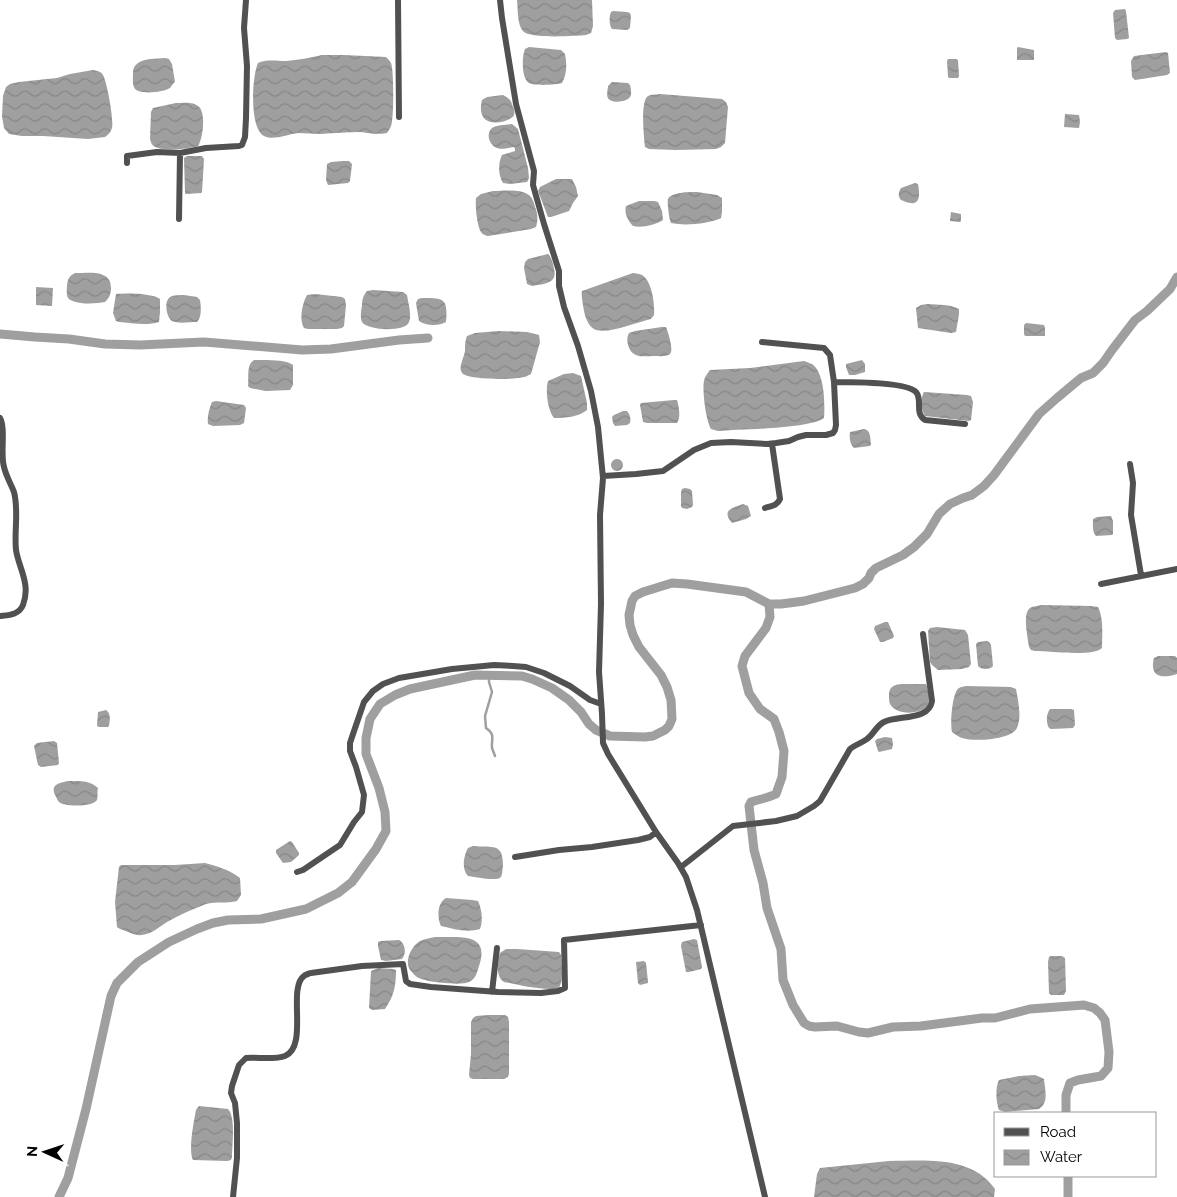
<svg xmlns="http://www.w3.org/2000/svg" width="1177" height="1197" viewBox="0 0 1177 1197" font-family="Raleway,sans-serif">
<defs>
<pattern id="water-waves" width="16" height="10" patternUnits="userSpaceOnUse" patternTransform="scale(1.25)"><rect width="16" height="10" fill="#9f9f9f"/><path d="M0 5q4-4 8 0t8 0" fill="none" stroke="#878787"/></pattern>
</defs>
<rect width="100%" height="100%" fill="#fff"/>
<path fill="url(#water-waves)" d="M517,0H592L593,26L591,33L586,35C575,36 529,39 523,31C517,25 518,8 517,0Z
M1125,9L1126,11L1129,38L1127,39L1117,40L1115,38L1113,13L1115,10Z
M613,11L627,12L630,13L631,16L630,28L627,30L612,29C609,25 609,17 611,12Z
M529,47L561,50L565,54C567,64 567,74 562,83C555,85 535,86 529,83C521,78 522,56 525,49Z
M1018,47L1034,50V60H1017V48Z
M1166,52L1168,53L1170,73L1167,75L1135,80L1132,77L1131,61L1134,56Z
M322,55H344L386,57C388,59 390,61 391,63C394,70 394,119 391,126C390,129 388,131 387,133C377,135 369,133 360,132C347,132 334,133 321,134C313,134 306,133 298,133C289,134 272,141 264,136C249,128 252,76 258,63C266,59 277,61 286,61C298,60 310,58 322,55Z
M165,58L169,59L172,64L175,82C173,83 171,87 170,88C164,92 141,95 135,89C132,85 133,79 133,74C133,69 134,66 138,63C145,58 156,59 165,58Z
M948,59H956L958,60L959,76L958,78H949L948,77L947,61Z
M93,70C97,71 101,71 103,75C107,82 114,120 112,128C111,132 108,135 105,137L88,139L43,136H22L9,134L4,128L2,116L3,96L6,87L10,84L19,82L57,78L70,74Z
M612,82L628,83L630,85C631,89 632,94 630,97C627,102 611,104 608,98C606,95 608,89 608,86Z
M660,94L722,99L726,102L728,107L725,143L721,147L716,149L676,150L649,149L645,147C644,138 640,101 648,96C651,94 656,95 660,94Z
M503,95C509,98 511,100 513,107C514,109 515,112 514,115C513,121 474,134 482,100L487,97Z
M176,103C182,103 194,101 199,107C206,113 203,139 198,146C189,149 161,152 154,146C151,144 151,142 150,139L151,112L153,108Z
M1065,114L1079,115L1080,122L1079,128L1064,127Z
M512,124L518,129L528,168L529,178L527,182L510,184L503,183C498,175 498,163 502,155L515,151V149L514,147C508,148 502,150 497,148C490,146 485,134 492,128C497,125 507,125 512,124Z
M187,156H202L204,159L202,192L201,193L186,194L185,193L184,158Z
M343,161H349L352,164L350,181L348,183L328,185L326,180L327,164L331,162Z
M556,179H572L576,187L578,196L573,203L569,211L551,217H548L538,191L540,187Z
M915,183L918,184C919,189 921,202 914,203C910,204 904,201 901,200C898,196 898,193 901,188Z
M493,191C503,191 522,188 530,196C533,199 534,203 535,207C538,214 538,220 536,227L531,229L488,236C485,235 483,235 481,232C477,226 475,205 476,198L481,194Z
M697,192L717,195L722,198V212L721,218C709,224 684,226 671,223L670,220C669,216 667,203 668,199C671,192 690,192 697,192Z
M639,201H654L658,202L662,211L663,220C655,225 643,228 633,226C628,220 624,214 626,206Z
M951,212L961,214V221L960,222L950,221Z
M548,254C552,258 553,263 554,269C558,284 543,284 532,286L527,284L524,268L525,262L528,259Z
M75,273C89,273 111,269 111,288C111,294 109,298 105,302C96,304 74,305 68,298C66,294 67,289 67,285C68,279 69,276 75,273Z
M633,273C635,273 640,274 642,275C652,281 655,304 654,315L651,319C637,322 610,334 596,330C589,328 585,317 584,311C583,304 581,297 582,291Z
M36,287L53,288L52,306L36,305Z
M373,290L403,292L407,295C408,302 412,315 409,322C406,332 368,331 362,322C360,317 361,311 362,306C362,300 363,296 367,291Z
M116,294C126,293 152,293 160,299V312L159,322C147,326 131,323 119,322L116,321L113,313Z
M315,294L342,297L345,299L346,305L344,326L342,328L337,329H308L304,328C299,320 302,304 307,295Z
M184,295L197,297L200,300C201,307 202,317 197,322C189,322 179,324 172,321C166,317 163,299 172,296C175,295 181,295 184,295Z
M422,298C444,298 448,298 446,322C439,326 426,326 419,321L416,303L418,299Z
M928,304C938,305 950,304 959,309V314L956,332L951,333L918,328L916,308L921,305Z
M1026,323L1044,325L1045,328V336H1025L1024,334V325Z
M662,327H666C668,332 674,350 670,354C667,357 659,356 654,356C643,356 632,359 628,345C627,340 627,337 629,333L635,331Z
M499,331L527,332L539,335L540,342L531,374C528,375 526,377 524,377C515,380 467,380 462,373C458,367 464,358 465,351C465,345 465,341 467,336L475,333Z
M254,360C265,360 285,359 293,365V385L290,390L266,391L250,388L248,386C249,377 246,365 254,360Z
M862,360L865,364V372L855,375H849L846,367V364Z
M804,361C807,362 809,363 812,364C825,373 825,404 824,418C809,429 740,429 718,431L711,429C706,421 702,391 704,381C705,376 707,374 710,370L750,368Z
M573,373L581,376L587,403V410C579,417 565,418 554,418C548,411 545,391 548,381L564,374Z
M924,392L967,395L971,396L973,402L971,420L969,421L925,416C921,410 920,398 924,392Z
M674,400H677C679,407 681,417 677,423H647L643,422L640,405L641,403Z
M216,401L244,405L246,408L244,423L240,425L213,426L208,424C207,417 209,409 212,402Z
M623,411H627C630,414 631,419 630,423L627,425L615,426L613,423L612,417L614,415Z
M864,429C871,430 870,438 871,444L870,446L854,448C850,444 849,438 850,432Z
M611 465a6 6 0 1 1 12 0a6 6 0 1 1-12 0Z
M685,488L690,489L692,491L693,505L692,507L687,509L682,508L681,506V492L682,489Z
M743,504L748,506L751,516L746,519L732,523C721,510 732,508 743,504Z
M1111,516L1113,521V534L1112,535L1096,536C1092,532 1093,525 1093,519L1097,517Z
M1042,605L1091,606L1098,607C1104,619 1102,635 1102,648C1093,657 1049,651 1035,651L1031,650L1029,647C1028,638 1022,614 1030,608C1033,606 1038,606 1042,605Z
M885,622H888L894,636L893,638L883,642H880L874,629L875,626Z
M937,627L965,630L968,635L971,664L969,667L962,669L938,670L932,665L930,662L928,631L930,628Z
M987,641L989,642L991,645L993,666C990,670 981,670 978,666L976,644L978,642Z
M1158,656H1175L1177,658V674C1162,679 1149,677 1154,658Z
M913,684H926C928,689 930,699 928,704C923,715 896,716 890,704C889,702 889,699 889,696C888,682 902,684 913,684Z
M967,686L1011,687L1016,689C1018,700 1022,717 1017,728C1011,740 974,742 962,738C959,737 955,734 952,732C950,725 952,692 959,688C960,687 966,686 967,686Z
M1050,709H1071L1074,710L1075,725L1073,728L1051,729L1049,728C1046,723 1046,714 1050,709Z
M106,710C111,714 110,719 109,726L108,727H99L97,726L98,712Z
M885,737L892,738L893,744L892,749L879,752L878,751L875,741L877,739Z
M54,741L57,743L59,763L58,765L41,767L38,765L34,746L37,743Z
M68,781C78,781 90,780 98,788C97,791 98,797 97,800C93,807 64,807 59,802C57,800 57,798 55,795C50,784 60,783 68,781Z
M290,841L292,842L299,853V855L291,862L283,863L276,853V850Z
M473,846C493,848 503,842 503,866C502,870 503,875 500,878C495,881 474,877 468,876C461,869 464,855 468,848Z
M205,863C217,866 230,870 240,878L241,895L237,901C227,904 216,901 206,904C193,909 179,915 167,922C159,927 152,934 142,935C135,936 127,931 120,929L117,927L115,902L119,867L121,865H175Z
M446,898L472,900L478,901C482,909 483,921 480,929C467,933 454,929 441,926C437,918 437,903 446,898Z
M435,937C457,938 491,931 479,966C477,972 476,979 469,982C461,986 424,982 417,977C414,975 410,970 409,968C405,959 412,946 420,941C424,939 430,938 435,937Z
M694,939L697,940L702,967L701,969L689,972H686L681,946L682,942Z
M399,940C405,943 407,953 402,959L386,961L381,960L378,946V942L381,941Z
M506,949H517L559,952L561,955C561,962 564,982 559,987C553,993 514,984 504,982C495,976 498,963 500,953Z
M1051,956H1062L1065,958L1066,991L1064,995H1051L1049,993L1048,962L1049,957Z
M644,961L646,963L648,982V983L640,985L638,983L636,962Z
M378,968L393,969L396,970C396,986 394,996 385,1009L372,1010L369,1008L371,971Z
M488,1015H505L508,1017L509,1022V1074L508,1077L504,1079H473L470,1078L469,1075L471,1054V1022L473,1018L476,1016Z
M1035,1075L1040,1077L1044,1079C1045,1090 1049,1103 1039,1109L1005,1112L999,1110C996,1102 995,1088 999,1080L1019,1076Z
M199,1106L228,1109C236,1117 232,1145 232,1157L231,1160L227,1161L193,1160C188,1150 194,1121 196,1110Z
M889,1161C925,1161 971,1155 995,1189L994,1197H814L817,1174L820,1168Z"/>
<g fill="none" stroke-linecap="round" stroke-linejoin="round">
<path stroke="#9f9f9f" stroke-width="2.5" d="M489,675V682L492,692L485,716L486,728C496,735 491,738 492,748C493,751 494,753 495,756"/>
<path stroke="#9f9f9f" stroke-width="9" d="M0,334L35,337L69,339L105,344L140,345L204,342L302,350L331,349L399,340L428,338
M769,604L770,617L766,628L745,656L742,666L749,693L760,709L774,719L779,732L784,751L782,777L776,794C768,798 760,799 751,802L749,806L754,850L763,883L767,908L781,949L783,980L793,1005L804,1023L809,1026L815,1027L837,1026L859,1032L868,1033L893,1027L921,1026L982,1018H995L1030,1009L1084,1005L1094,1008L1100,1013L1105,1020L1109,1052L1108,1068L1101,1076L1078,1080L1070,1083L1066,1095V1113
M59,1197L68,1178L86,1109L111,996L117,983L138,962L169,942L197,929L213,923L228,920L261,919L306,909L338,893L352,882L376,849L386,831L385,812L379,788L366,754V738L370,719L380,704L395,695L410,689L475,675L522,676L532,679L552,688L569,700L581,712L589,724L596,730L610,736L645,737L653,736L665,730L669,726L672,719L671,700L667,687L661,675L639,647L633,635L630,625L629,615L632,601L635,596L643,592L672,583L687,584L746,592L769,604H781L804,601L855,588L863,584L869,578L871,573L876,568L903,555L914,547L927,534L939,514L950,504L963,498L972,495L984,486L994,475L1039,414L1057,398L1081,378L1093,373L1103,363L1112,350L1135,320L1147,311L1170,289L1177,277
M1068,1197V1176"/>
<path stroke="#515151" stroke-width="6" d="M398,0L399,117
M500,0L502,18L516,104L534,171L533,185L544,224L559,271V286L564,307L578,346L591,391L598,427L603,478L600,515L601,604L599,672L602,714L603,743L608,754L656,832L678,863L686,877L697,910L765,1197
M127,163V156L157,152L180,153L206,148L239,146L242,145L245,137L246,118L247,66L244,28L246,0
M179,219L180,153
M834,382C849,382 907,382 916,392C923,400 914,413 925,420L965,424
M0,418C6,429 0,454 4,467C6,476 11,484 14,492C19,511 14,531 16,550C19,569 31,584 23,605C19,615 9,615 0,616
M1130,464L1133,483L1131,515L1141,575
M603,476L636,474L663,471L694,450L711,443L731,442L767,444L776,443L789,441L798,437L806,435H826L833,433L835,430L836,425L834,382L830,355L824,348L762,342
M765,508C771,506 777,506 780,499L772,444
M1101,584L1177,569
M515,857L559,850L592,847L638,840L650,837L656,832
M681,867L733,826L776,821L797,816L814,806L820,801L850,749C856,744 862,743 867,739C874,734 876,726 884,722C898,715 929,721 932,701L923,634
M297,872L303,870L340,845L354,822L362,812L364,795L356,767L350,751V743L353,734L364,702L373,691L383,684L399,678L452,669L494,665L513,666L526,667L544,673L570,686L590,700L601,704
M492,992L497,948
M233,1197L237,1158V1123L235,1103L231,1093L232,1086L239,1065L246,1058C257,1057 275,1060 285,1056C309,1046 287,988 304,976C305,975 310,973 311,973L362,966L403,964L406,981L410,984L431,987L498,992L541,993L558,991L565,988L564,940L701,925"/>
</g>
<rect x="994" y="1112" width="162" height="65" fill="#ffffff" stroke="#999999"/>
<rect x="1004" y="1128" width="25" height="8" fill="#515151" stroke="#999999"/>
<text x="1040" y="1137" font-size="15" fill="#000000">Road</text>
<rect x="1004" y="1150" width="25" height="15" fill="url(#water-waves)" stroke="#999999"/>
<text x="1040" y="1162" font-size="15" fill="#000000">Water</text>
<g transform="translate(45 1152) rotate(273)" stroke="#ffffff" stroke-width="4" paint-order="stroke">
<path d="M0-4L9 19L0 12L-9 19Z" fill="#000000"/>
<text y="-8" font-size="14" font-weight="bold" text-anchor="middle" fill="#000000">N</text>
</g>
</svg>
